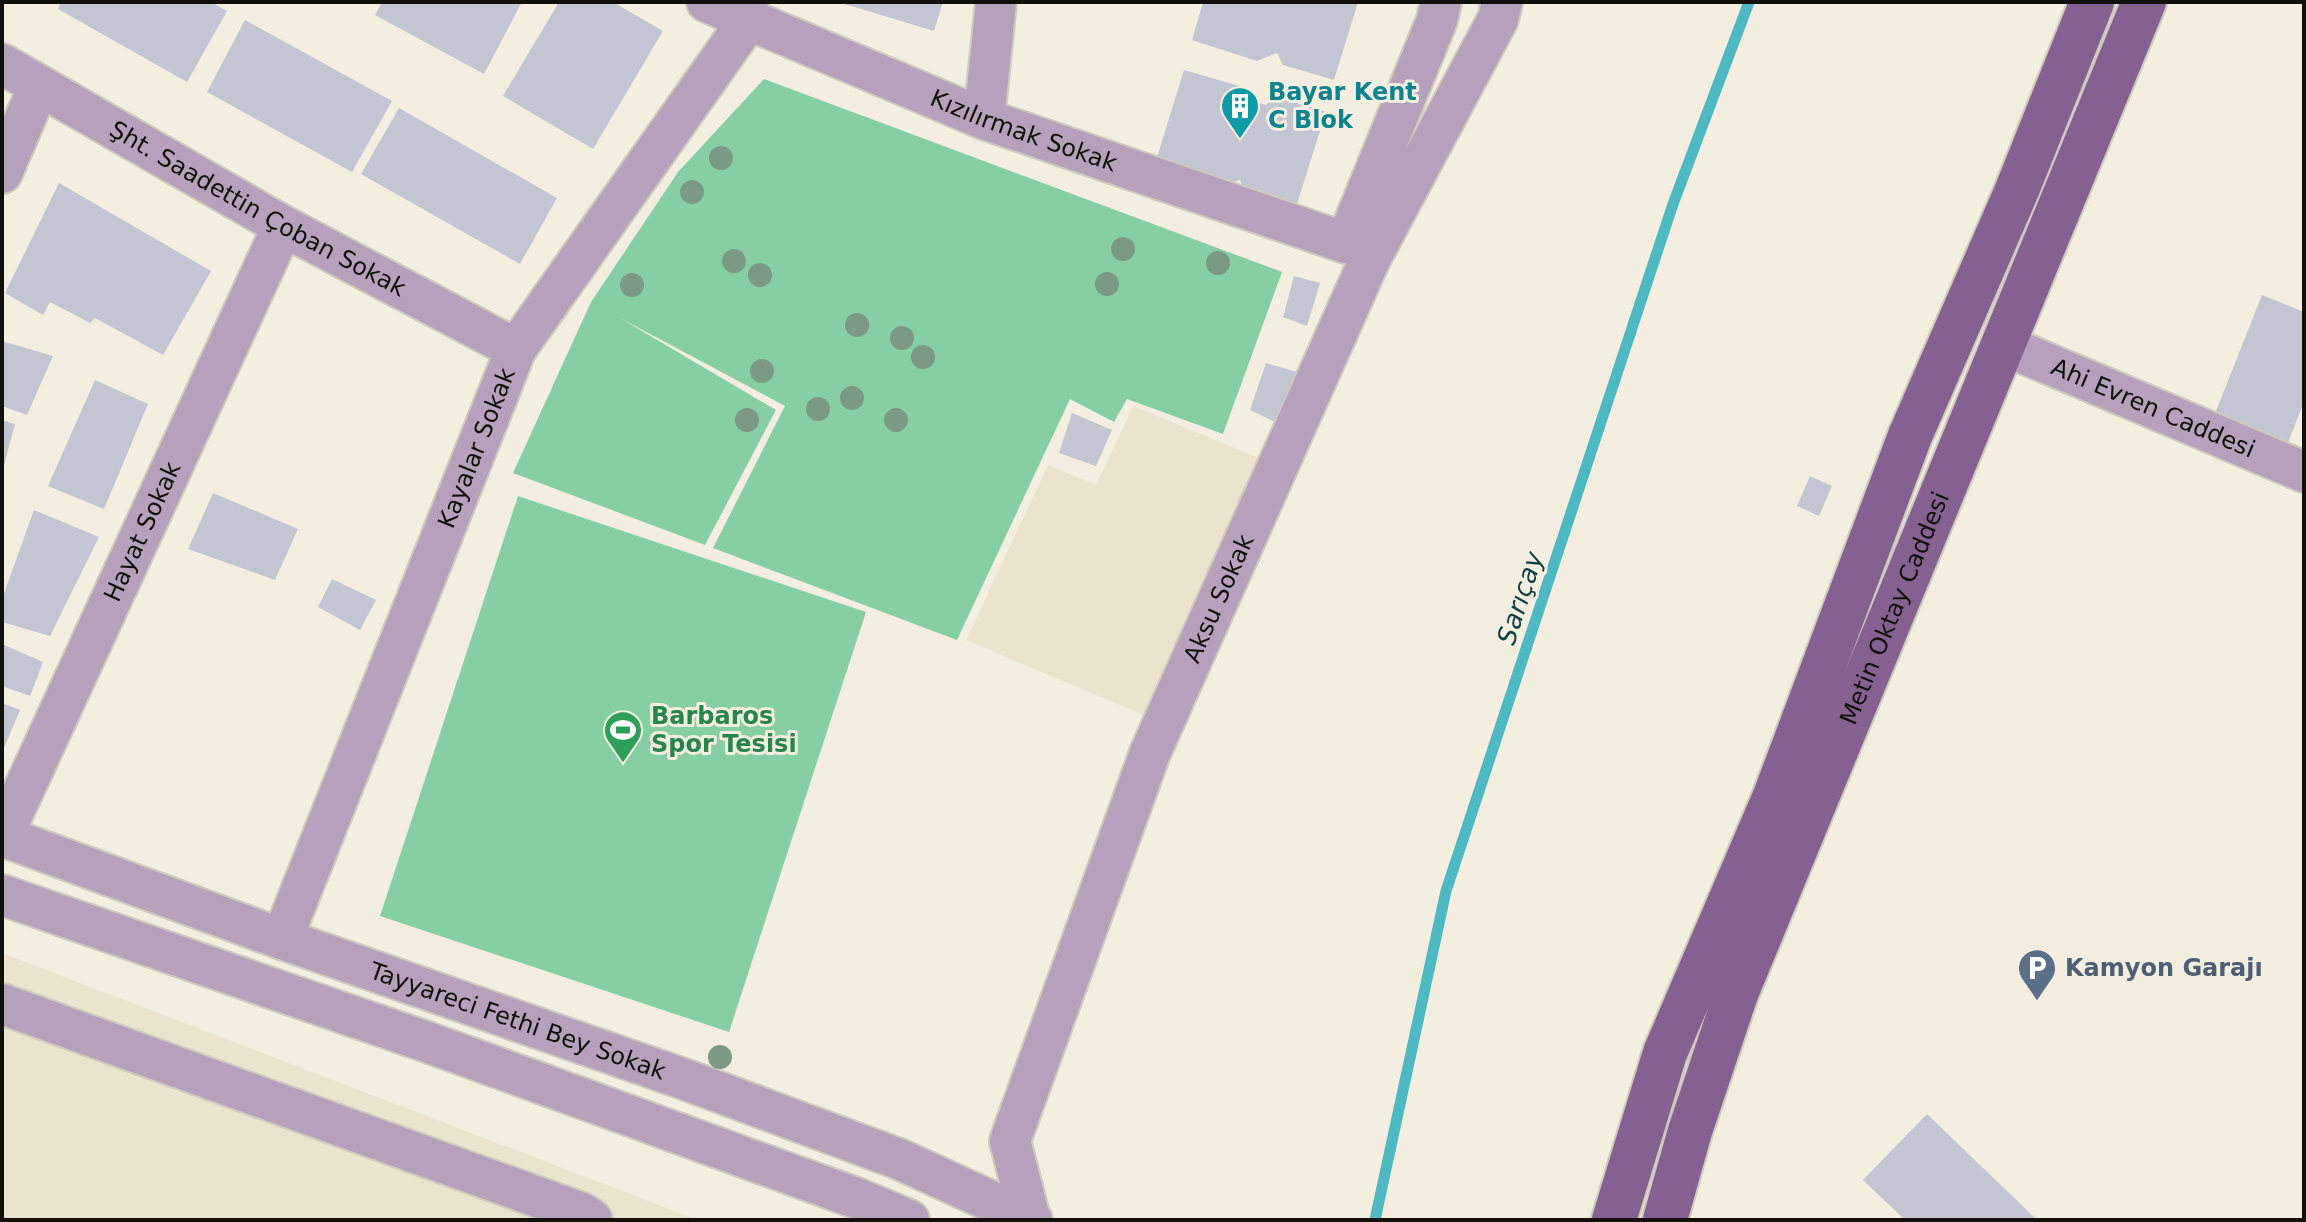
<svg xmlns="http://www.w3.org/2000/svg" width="2306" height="1222" viewBox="0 0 2306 1222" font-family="'DejaVu Sans',sans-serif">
<rect width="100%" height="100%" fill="#f3eee0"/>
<path fill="#ebe3ce" d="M1133,406L1269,462L1160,722L966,640L1048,465L1096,485Z
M2,953L698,1220H2Z"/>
<path fill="#86cfa5" d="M764,79L1282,272L1223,434L1127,399L1114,422L1070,399L957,640L713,548L785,406L620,318L776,410L705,545L513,473L591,302L678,172Z
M518,496L866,612L729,1032L380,916Z"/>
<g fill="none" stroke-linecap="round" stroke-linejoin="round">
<path stroke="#4eb8c3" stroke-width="11" d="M1375,1220L1446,891L1673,204L1749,2"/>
</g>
<path fill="#c3c5d2" d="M61,2H211L227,11L187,82L58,9Z
M382,2H522L484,74L375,15Z
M559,2H613L663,31L593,149L503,96Z
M838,2H943L934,31Z
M1203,2H1358L1334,80L1283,65L1277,53L1257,61L1192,40Z
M245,20L392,101L352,172L207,92Z
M1184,70L1239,86L1237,96L1266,105L1274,96L1326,112L1296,207L1245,192L1240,180L1220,187L1154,167Z
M399,108L557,198L520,264L361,174Z
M59,183L211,271L163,355L95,318L90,323L50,302L43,315L5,293Z
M1294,276L1320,283L1307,326L1283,317Z
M2262,295L2304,312V402L2287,445L2214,416Z
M2,341L53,356L27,415L2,406Z
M1266,363L1297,372L1279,424L1250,410Z
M95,380L148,404L104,509L48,486Z
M1072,413L1112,430L1096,466L1059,453Z
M2,420L15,424L3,469H2Z
M1810,476L1832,486L1819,516L1797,506Z
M213,493L298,529L275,580L188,549Z
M34,510L99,537L50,636L2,622V599Z
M332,579L376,600L360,630L318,607Z
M2,644L43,662L30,696L2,686Z
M2,703L20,710L2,753Z
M1927,1114L2037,1220H1905L1863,1180Z"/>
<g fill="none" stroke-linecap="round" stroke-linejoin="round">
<defs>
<g id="minor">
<path id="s1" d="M707,2L984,119L1346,243L1437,20L1441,2"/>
<path id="s2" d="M2,64L283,226L516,349"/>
<path d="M984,119L996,2"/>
<path d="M2,173L39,86"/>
<path id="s3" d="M2004,345L2304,472"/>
<path id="s4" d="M2,836L282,939L681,1078L899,1159L1032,1220"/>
<path id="s5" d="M2,837L283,226"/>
<path d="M2,895L427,1042L856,1198L909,1220"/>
<path id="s6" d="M282,939L516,349L749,19L747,2"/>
<path d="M2,1004L582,1213L592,1220"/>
<path id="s7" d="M1030,1219L1010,1141L1150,753L1370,259L1498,19L1502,2"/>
</g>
<g id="major">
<path d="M1614,1220L1665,1053L1775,796L1910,436L2017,190L2092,2"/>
<path id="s8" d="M1665,1220L1690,1131L1736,994L2144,2"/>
</g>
</defs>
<use href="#minor" stroke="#cfcabe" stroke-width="44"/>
<use href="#major" stroke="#cfcabe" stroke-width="48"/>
<use href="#minor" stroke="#b5a1bc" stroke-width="40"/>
<use href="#major" stroke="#856191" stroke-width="44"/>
</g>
<g fill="#7c9983">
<circle cx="721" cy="158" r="12"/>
<circle cx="692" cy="192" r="12"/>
<circle cx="1123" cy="249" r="12"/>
<circle cx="734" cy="261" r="12"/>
<circle cx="1218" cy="263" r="12"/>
<circle cx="760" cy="275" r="12"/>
<circle cx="1107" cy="284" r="12"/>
<circle cx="632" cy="285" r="12"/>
<circle cx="857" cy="325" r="12"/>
<circle cx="902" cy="338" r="12"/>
<circle cx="923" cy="357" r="12"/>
<circle cx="762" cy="371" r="12"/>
<circle cx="852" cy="398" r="12"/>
<circle cx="818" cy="409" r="12"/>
<circle cx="747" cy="420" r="12"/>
<circle cx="896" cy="420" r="12"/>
<circle cx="720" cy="1057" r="12"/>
</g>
<defs>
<symbol id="building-pin" viewBox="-11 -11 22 30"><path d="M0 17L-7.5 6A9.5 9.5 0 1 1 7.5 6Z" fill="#0f9aa8" stroke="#f3eee0"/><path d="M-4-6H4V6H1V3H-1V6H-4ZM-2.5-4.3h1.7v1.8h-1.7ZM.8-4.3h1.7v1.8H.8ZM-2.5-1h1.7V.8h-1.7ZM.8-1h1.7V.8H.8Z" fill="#fff"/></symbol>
<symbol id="stadium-pin" viewBox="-11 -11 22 30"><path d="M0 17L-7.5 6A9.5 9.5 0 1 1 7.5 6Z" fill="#2e9e5b" stroke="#f3eee0"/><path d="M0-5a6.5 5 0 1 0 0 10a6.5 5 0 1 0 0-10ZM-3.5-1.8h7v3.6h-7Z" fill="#fff"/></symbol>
<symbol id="parking-pin" viewBox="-11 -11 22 30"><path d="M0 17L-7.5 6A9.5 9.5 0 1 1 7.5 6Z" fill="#5c6f8a" stroke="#f3eee0"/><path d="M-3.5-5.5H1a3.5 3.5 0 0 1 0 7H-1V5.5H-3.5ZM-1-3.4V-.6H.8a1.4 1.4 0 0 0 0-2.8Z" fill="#fff"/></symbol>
</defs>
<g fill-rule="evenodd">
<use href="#building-pin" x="1218" y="84" width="44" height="60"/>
<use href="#stadium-pin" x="601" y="708" width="44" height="60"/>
<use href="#parking-pin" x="2015" y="946" width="44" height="60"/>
</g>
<g text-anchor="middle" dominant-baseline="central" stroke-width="6" stroke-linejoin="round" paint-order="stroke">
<g font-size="24" font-weight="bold" fill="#0d838f" stroke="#f3eee0" text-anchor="start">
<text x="1268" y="92">Bayar Kent<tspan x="1268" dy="28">C Blok</tspan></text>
</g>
<g font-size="24" fill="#12100b" stroke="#f3eee0">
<text stroke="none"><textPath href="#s1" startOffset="342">Kızılırmak Sokak</textPath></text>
<text stroke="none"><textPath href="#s2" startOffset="294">Şht. Saadettin Çoban Sokak</textPath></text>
<text stroke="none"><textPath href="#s3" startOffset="162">Ahi Evren Caddesi</textPath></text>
<text stroke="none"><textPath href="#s6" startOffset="528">Kayalar Sokak</textPath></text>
<text stroke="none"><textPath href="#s5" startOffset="336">Hayat Sokak</textPath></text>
<text stroke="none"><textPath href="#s7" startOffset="662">Aksu Sokak</textPath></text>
<text stroke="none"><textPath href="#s8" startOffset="654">Metin Oktay Caddesi</textPath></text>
<text stroke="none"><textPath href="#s4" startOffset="548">Tayyareci Fethi Bey Sokak</textPath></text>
</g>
<g font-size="24" font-weight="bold" fill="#27864d" stroke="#f3eee0" text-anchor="start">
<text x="651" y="716">Barbaros<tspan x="651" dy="28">Spor Tesisi</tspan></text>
</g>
<g font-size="24" font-weight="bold" fill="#4e5e75" stroke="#f3eee0" text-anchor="start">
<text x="2065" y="968">Kamyon Garajı</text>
</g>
<g font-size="26" font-style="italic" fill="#0e4044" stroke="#f3eee0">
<text transform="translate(1520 598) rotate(-72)">Sarıçay</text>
</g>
</g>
<rect width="2306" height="1222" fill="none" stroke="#12100b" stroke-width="8"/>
</svg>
